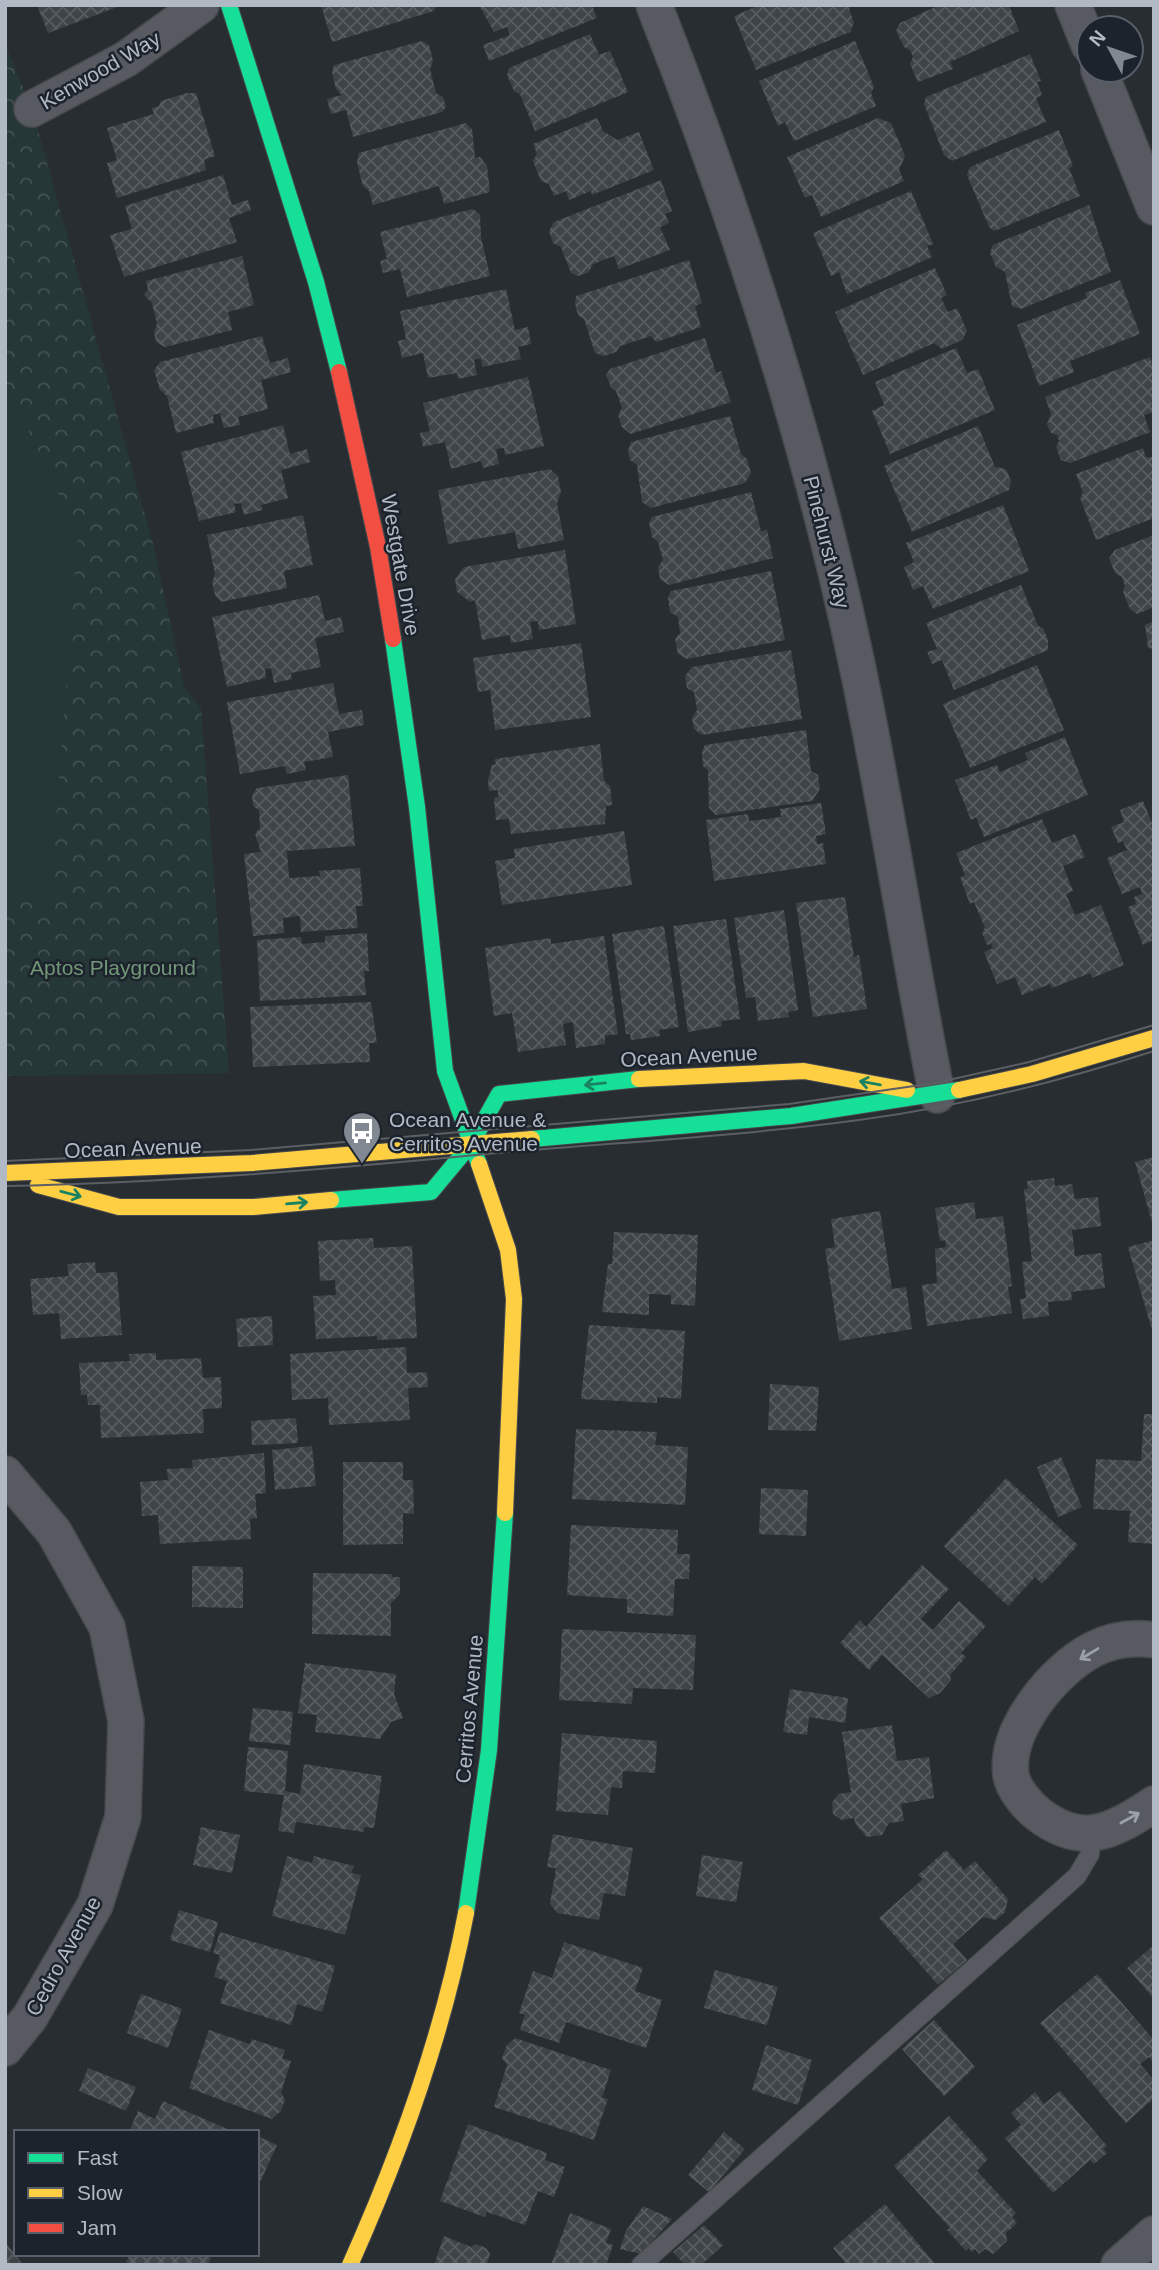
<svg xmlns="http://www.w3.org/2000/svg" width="1159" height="2270" viewBox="0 0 1159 2270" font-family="Arial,sans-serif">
<defs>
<pattern id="park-crowns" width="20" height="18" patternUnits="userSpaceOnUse" patternTransform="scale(1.75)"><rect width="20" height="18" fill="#263738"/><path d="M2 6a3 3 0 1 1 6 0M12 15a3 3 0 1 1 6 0" fill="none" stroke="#435253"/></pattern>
<pattern id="building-cross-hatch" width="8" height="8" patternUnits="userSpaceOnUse" patternTransform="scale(1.75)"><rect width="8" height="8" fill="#3f4449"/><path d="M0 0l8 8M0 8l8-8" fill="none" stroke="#585d62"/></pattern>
</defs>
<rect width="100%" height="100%" fill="#282d32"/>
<path fill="url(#park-crowns)" d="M5,44L32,109L153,544L184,686L201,709L229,1073L5,1076Z"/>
<path fill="#263738" d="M5,381L78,535L50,897L5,895Z"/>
<path fill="url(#building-cross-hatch)" d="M37,5H120V6L48,33Z
M321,5H436L434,11L332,42Z
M479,5H592L597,18L489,61L483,45L510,35L507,27L494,32Z
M760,5H848L854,23L850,32L756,70L734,16Z
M940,5H1009L1019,31L950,62L953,69L918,82L910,64L913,57L910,50L904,47L896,31L900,23Z
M590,34L599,55L610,51L628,92L535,131L520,94L514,91L507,75L509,68Z
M422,41L429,45L433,61L430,69L436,93L443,97L446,107L442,112L353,137L346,110L331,114L327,99L342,95L336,89L332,72L334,65Z
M855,41L874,87L871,93L876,106L794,141L785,122L778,126L759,81Z
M1030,54L1041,81L1037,82L1042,95L1036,98L1046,122L952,161L944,155L924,104L926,97Z
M187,93H196L215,156L204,160L206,170L117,198L107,163L117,160L107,128L154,114L152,108L159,106L161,101Z
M597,118L603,131L617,140L639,132L654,170L592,195L591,191L569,200L566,191L554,196L549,184L541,181L533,161L537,154L533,144Z
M878,118L891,123L905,156L899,170L904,181L821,217L812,195L805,198L787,157Z
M466,123L472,129L475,158L480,157L487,166L490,192L444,204L439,186L373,205L369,191L363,186L357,163L359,153Z
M1059,130L1073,166L1069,168L1080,196L994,231L989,227L967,175L970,167Z
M223,175L232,205L248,200L251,210L229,218L237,242L124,277L110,235L132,229L125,206Z
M661,180L672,211L665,214L669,223L660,227L670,250L619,269L614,256L593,264L589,272L578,276L571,273L561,247L553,243L549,231L554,222Z
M911,191L933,244L927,246L932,257L847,294L839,272L831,276L813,233Z
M1089,205L1111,272L1021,309L1012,306L1005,272L996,267L990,253L993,245Z
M473,209L480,215L481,237L490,276L407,297L400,269L383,273L380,261L387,259L380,232Z
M242,256L254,305L228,312L232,330L165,347L156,342L154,332L157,324L152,303L144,295L148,289L146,281Z
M689,260L702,303L695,306L701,327L656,342L651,336L620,346L616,352L604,356L595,353L584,319L578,315L575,304L576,296Z
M935,268L947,295L941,298L948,312L957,308L967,331L962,340L942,349L934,343L863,375L835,312Z
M1120,280L1140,334L1070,361L1074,372L1039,386L1017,325L1087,298L1085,293Z
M506,289L515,330L528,327L531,344L518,347L521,359L482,367L481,358L474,360L477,375L458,379L457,373L428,378L423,353L402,358L398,341L406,339L400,311Z
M262,336L270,363L288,358L291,372L261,380L268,409L238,417L240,425L224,428L220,413L213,415L214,423L176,433L167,396L160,390L154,370L160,362Z
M705,338L716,373L721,371L731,402L631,434L622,427L618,415L622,408L616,391L611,387L606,375L610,369Z
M956,348L967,373L978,369L995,410L890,454L872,411L884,405L875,382Z
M1150,357L1154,369V400L1151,401L1154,412L1144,415L1150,432L1070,463L1061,460L1056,447L1059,441L1057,435L1051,433L1047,424L1051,414L1045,397Z
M528,377L544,446L505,455L504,448L496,449L499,464L483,468L481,461L451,469L445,442L423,447L420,433L430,431L423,403Z
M730,416L741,454L747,459L751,473L745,483L651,508L642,502L637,465L630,460L628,451L631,442Z
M283,425L290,454L307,449L310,462L281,470L288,498L261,505L262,510L244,515L241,503L234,504L236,512L199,521L181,452Z
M978,426L995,467L1006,469L1011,481L1009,490L912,532L884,466Z
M1143,448L1146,457H1154V518L1096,540L1080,498L1083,493L1076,474Z
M550,469L558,476L561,492L557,503L564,540L518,549L515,532L448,544L438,490Z
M751,492L761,531L767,530L773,558L669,585L660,579L658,567L663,560L658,542L652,537L649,523L652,517Z
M1003,505L1029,571L933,609L923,586L913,590L904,567L914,562L906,543Z
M303,515L313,565L284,571L287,588L221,602L215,595L212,582L215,574L207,535Z
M1154,535V607L1137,614L1130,609L1123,592L1125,586L1122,577L1115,573L1109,558L1115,550Z
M565,550L576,624L539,630L538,621L530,622L533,639L511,643L510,635L482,640L475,600L470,602L457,592L455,579L464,567Z
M771,571L785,640L687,659L678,654L675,639L680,633L678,617L670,612L668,598L671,591Z
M1021,585L1038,626L1043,628L1048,640V650L954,690L942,660L932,664L927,652L937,649L926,623Z
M319,595L325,621L341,617L344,632L315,638L321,667L291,673L292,679L274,683L271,668L265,669L266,678L227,687L212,617Z
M1154,621V649L1148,648L1145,625Z
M581,643L591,717L495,730L490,690L478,692L473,658Z
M791,650L802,719L702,735L694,729L692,718L697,710L694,692L687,688L685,676L692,667Z
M1037,665L1064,730L970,768L943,704Z
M333,683L339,714L362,710L364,725L328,732L333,757L304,762L306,770L287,774L285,766L240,774L227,702Z
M806,730L811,771L818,775L820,789L812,801L716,815L709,808L708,770L703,766L702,752L705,745Z
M1065,737L1088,795L984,837L976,817L971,820L955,780L997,765L1000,772L1028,760L1025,753Z
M600,744L604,781L610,786L612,805L606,806L605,824L511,834L509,819L496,820L494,798L498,797V790L489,791L488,780L492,765L496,764L495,759Z
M348,775L355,846L287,851L289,878L320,876L319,871L360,868L363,906H356L358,928L301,932L300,916L283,918L284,933L253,936L244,854L261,852L255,834L260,828L259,810L253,806L252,795L257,788Z
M1143,801L1154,828V940L1143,945L1128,907L1136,904L1134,897L1142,894L1140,887L1122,894L1107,858L1127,850L1123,841L1118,843L1111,827L1124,822L1120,810Z
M821,803L826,834L816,836L817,844L823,843L826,864L714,881L706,820L748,814L749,821L781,817L780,809Z
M1042,819L1052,843L1075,834L1085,857L1063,866L1073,891L1066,894L1075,915L1101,905L1124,965L1092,978L1090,973L1052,988L1050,984L1022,995L1015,977L997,984L984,952L993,948L991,944L987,945L982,933L985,928L974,902L970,904L960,878L965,875L956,853Z
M624,831L632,885L502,905L495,861L515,858L514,849Z
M845,897L854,957L859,955L867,1009L813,1017L796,903Z
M784,910L798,1010L788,1012L789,1017L758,1021L755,997L746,998L734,918Z
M726,919L740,1019L721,1021L722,1026L688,1032L673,926Z
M664,926L679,1027L659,1030L660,1036L631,1040L630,1034H626L612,934Z
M367,933L369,971H364L366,995L260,1001L257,940L301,937L302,944L325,942V936Z
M604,936L618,1034L605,1036V1044L576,1048L573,1022L563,1024L566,1045L518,1052L512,1013L494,1016L485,948L551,938V944Z
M371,1002L377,1043H369L370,1062L253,1067L250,1007Z
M1154,1157V1226H1153L1135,1162Z
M1054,1178L1055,1186L1072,1184L1075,1199L1098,1197L1101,1226L1072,1230L1075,1256L1101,1253L1105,1288L1071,1292L1072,1300L1048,1302L1049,1316L1023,1319L1020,1299L1026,1298L1022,1262L1032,1261L1024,1189H1028L1027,1181Z
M974,1202L976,1219L1003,1216L1012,1286L1008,1287L1012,1313L927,1326L922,1285L937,1283L935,1249L946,1247L945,1240L940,1241L935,1208Z
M880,1211L892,1289L906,1287L912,1329L839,1341L825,1249L835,1247L831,1219Z
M614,1232L698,1235L695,1306L671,1304V1295L649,1294V1315L602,1312L608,1264H612Z
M373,1238L374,1248L412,1246L417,1338L377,1340V1336L316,1339L313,1296L336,1295L335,1280L320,1281L318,1241Z
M1154,1240V1326L1151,1327L1128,1247Z
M95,1262L96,1273L117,1272L122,1335L61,1339L59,1313L33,1315L30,1279L69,1276L67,1264Z
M272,1316L273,1345L238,1347L236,1319Z
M589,1325L685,1331L681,1399L657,1397V1403L581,1399Z
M406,1347L407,1373L427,1372L428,1387L408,1388L410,1420L329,1425L328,1398L292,1400L290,1354Z
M156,1353V1360L201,1358L203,1378L221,1377L222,1408L203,1409L204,1433L101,1438L100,1405H88L87,1395H81L79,1363L130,1361L129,1354Z
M770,1384L819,1387L816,1431L768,1430Z
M1144,1414H1154V1544L1128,1542L1130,1511L1093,1509L1096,1459L1141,1461Z
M296,1418L298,1443L252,1445L251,1421Z
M576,1429L657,1432L655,1445L688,1447L685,1505L572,1499Z
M312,1446L316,1486L275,1490L272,1450Z
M264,1453L266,1493L255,1494L257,1518L250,1519L251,1539L160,1544L158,1515L142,1516L140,1482L168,1480L167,1469L193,1468L192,1460Z
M1061,1457L1082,1507L1058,1517L1037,1467Z
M343,1462H403V1480H413L414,1514L403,1513V1544L343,1545Z
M1006,1478L1078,1545L1042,1584L1035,1577L1008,1606L944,1546Z
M761,1488L808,1490L806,1536L759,1534Z
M571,1525L678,1530L677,1554H690L689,1579H675L673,1616L627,1613V1599L567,1595Z
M922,1565L949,1589L921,1619L933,1630L959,1601L986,1626L961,1653L966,1657L950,1675L951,1680L940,1693L929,1698L882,1655L869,1670L840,1643L860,1620L866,1627Z
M192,1566L243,1567V1608L192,1607Z
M313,1573L392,1574V1577H400V1594L391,1603V1636L312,1634Z
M562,1629L696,1635L693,1690L633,1688L632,1704L559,1700Z
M305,1663L396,1674L394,1694L403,1718L391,1722L380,1739L315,1732L317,1715L298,1713Z
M790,1689L848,1698L845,1723L809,1717L807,1735L783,1732Z
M253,1708L293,1712L290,1745L249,1741Z
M892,1725L897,1761L929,1757L934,1798L901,1804L904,1821L889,1823L882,1835L867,1837L856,1825L854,1818L842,1820L833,1814L832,1802L839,1794L851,1792L842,1732Z
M562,1733L657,1741L655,1773L623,1771L622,1788L611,1787L608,1815L556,1811Z
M248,1747L288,1751L285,1791L300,1794L304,1764L382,1776L374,1828L364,1827V1832L296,1822L294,1833L278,1831L284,1795L244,1791Z
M201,1827L240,1835L232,1873L193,1865Z
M553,1834L633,1848L625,1896L604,1893L599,1920L557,1913L550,1904L556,1868L547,1867Z
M946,1850L964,1870L975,1861L1008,1899L1005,1912L996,1920L983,1917L953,1944L967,1960L938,1985L879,1918L923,1879L918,1875Z
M702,1855L743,1862L736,1902L696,1896Z
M287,1856L312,1863L314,1856L354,1866L351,1873L361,1875L345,1935L272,1916Z
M179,1910L218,1922L210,1952L170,1940Z
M220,1932L335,1966L322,2012L297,2004L291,2025L220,2003L227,1981L214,1977L220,1955L213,1953Z
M564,1942L643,1968L635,1991L662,2000L646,2048L566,2022L559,2043L520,2030L525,2015L519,2013L533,1971L552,1978Z
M1154,1945V1999L1127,1968Z
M715,1970L778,1987L767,2025L704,2008Z
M1097,1974L1154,2040V2063L1149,2057L1140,2064L1154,2080V2098L1126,2123L1040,2023Z
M141,1994L182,2009L168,2048L127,2033Z
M934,2020L975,2067L944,2096L902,2049Z
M209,2030L250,2044L252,2039L285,2050L282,2058L291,2061L281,2092L285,2100L281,2111L272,2119L189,2088Z
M515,2038L611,2070L602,2098L608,2099L594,2140L494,2107L507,2065L502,2058L507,2045Z
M766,2045L812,2060L798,2105L752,2090Z
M88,2068L136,2087L126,2111L79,2091Z
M1060,2091L1107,2146L1103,2149L1107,2153L1094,2164L1090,2160L1053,2193L1005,2138L1021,2125L1011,2113L1035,2092L1044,2104Z
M163,2101L234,2132H129L138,2111L155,2119Z
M949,2116L988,2159L977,2171L1016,2213L1012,2217L1017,2223L1006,2233L1007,2241L993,2254L985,2249L979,2254L975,2249L972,2252L969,2248L966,2251L947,2230L950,2228L894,2166Z
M468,2124L547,2153L545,2160L565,2167L554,2197L538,2191L525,2225L487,2212L485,2217L440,2201Z
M724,2132L745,2149L709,2192L688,2175Z
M257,2136L277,2145L257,2189Z
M885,2204L936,2265H847L833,2248Z
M643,2206L672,2219L641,2254L620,2249L626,2231Z
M570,2213L611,2229L606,2243L613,2245L606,2265H551Z
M704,2225L723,2245L701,2265H685L673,2252Z
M444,2236L471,2247L475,2244L486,2248L490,2254L487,2263L492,2265H434Z
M5,2242L21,2262L18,2265H5Z
M130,2254H212L208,2265H125Z"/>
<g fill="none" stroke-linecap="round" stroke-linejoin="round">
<defs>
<path id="lane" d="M641,2265L1077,1876L1090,1854L1091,1835"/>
<path id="street" d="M654,5C739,220 808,434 856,660C887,805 908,951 937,1095
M1073,5L1089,45
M1099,70L1154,207
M32,109L126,59L201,5
M5,1474L54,1532L107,1627L126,1721L123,1817L95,1905L30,2017L5,2048
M1154,1640C1133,1637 1111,1640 1092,1650C1054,1670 1004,1730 1011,1775C1013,1789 1028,1806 1038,1814C1082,1848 1112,1832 1154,1804
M1119,2265L1154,2234"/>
<path id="fast" d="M229,5L316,282L339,372
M393,639L417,807L445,1071L479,1164
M532,1139L791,1116L959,1090
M331,1200L431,1192L471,1144L499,1094L639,1079
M466,1913L489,1750L505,1513"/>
<path id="slow" d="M639,1079L804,1071L907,1090
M959,1090L1032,1074L1154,1038
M479,1164L508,1250L514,1299L505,1513
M5,1173L252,1163L532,1139
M38,1185L119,1207H253L331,1200
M350,2265C401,2151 443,2035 466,1913"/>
<path id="jam" d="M339,372L378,547L393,639"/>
</defs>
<use href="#lane" stroke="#46494d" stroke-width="20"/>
<use href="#street" stroke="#46494d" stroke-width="38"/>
<use href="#fast" stroke="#46494d" stroke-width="18"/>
<use href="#slow" stroke="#46494d" stroke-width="18"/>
<use href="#jam" stroke="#46494d" stroke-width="18"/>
<use href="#lane" stroke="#575a60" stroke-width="18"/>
<use href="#street" stroke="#575a60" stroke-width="35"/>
<use href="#fast" stroke="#16e098" stroke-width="16"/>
<use href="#slow" stroke="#ffcf43" stroke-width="16"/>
<use href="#jam" stroke="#f24e42" stroke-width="16"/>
<path stroke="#5b5f64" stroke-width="2" d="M5,1161L251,1150L789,1104L935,1083L1029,1062L1154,1025
M5,1186C163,1183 319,1170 476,1155C604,1143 732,1137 859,1120C959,1107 1058,1082 1154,1051"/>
</g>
<defs><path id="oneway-shaft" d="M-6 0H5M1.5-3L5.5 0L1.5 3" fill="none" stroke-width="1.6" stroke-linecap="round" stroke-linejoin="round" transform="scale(1.75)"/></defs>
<g stroke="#198262">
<use href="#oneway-shaft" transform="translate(870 1083) rotate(-170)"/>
<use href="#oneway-shaft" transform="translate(595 1084) rotate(174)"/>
<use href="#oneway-shaft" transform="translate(71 1194) rotate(15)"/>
<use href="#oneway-shaft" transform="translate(297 1203) rotate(-5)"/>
</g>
<g stroke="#9aa1ab">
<use href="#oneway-shaft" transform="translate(1089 1654) rotate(149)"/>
<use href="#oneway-shaft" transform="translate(1130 1818) rotate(-29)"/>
</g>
<defs>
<symbol id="bus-pin" viewBox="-11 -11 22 30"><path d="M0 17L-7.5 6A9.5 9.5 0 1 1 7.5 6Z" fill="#818891" stroke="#1c232c"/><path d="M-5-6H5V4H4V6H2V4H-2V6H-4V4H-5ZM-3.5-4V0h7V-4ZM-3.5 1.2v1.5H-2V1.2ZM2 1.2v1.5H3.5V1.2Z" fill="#fff"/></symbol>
</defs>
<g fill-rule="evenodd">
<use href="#bus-pin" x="340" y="1109" width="44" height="60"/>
</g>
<g text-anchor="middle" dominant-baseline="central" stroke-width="5" stroke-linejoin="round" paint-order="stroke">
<g font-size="21" fill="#b1b9c4" stroke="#1c232c">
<text transform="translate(100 70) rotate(-30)">Kenwood Way</text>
<text transform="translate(827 542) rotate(76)">Pinehurst Way</text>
<text transform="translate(401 565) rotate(80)">Westgate Drive</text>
<text transform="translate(689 1056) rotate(-3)">Ocean Avenue</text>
<text transform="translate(133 1148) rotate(-2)">Ocean Avenue</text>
<text transform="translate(469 1709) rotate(-85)">Cerritos Avenue</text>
<text transform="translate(63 1956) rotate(-61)">Cedro Avenue</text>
</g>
<g font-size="21" fill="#719778" stroke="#1c232c">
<text x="113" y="967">Aptos Playground</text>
</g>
<g font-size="21" fill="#b1b9c4" stroke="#1c232c" text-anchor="start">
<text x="389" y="1119">Ocean Avenue &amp;<tspan x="389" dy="24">Cerritos Avenue</tspan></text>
</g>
</g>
<rect width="1159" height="2270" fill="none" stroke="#b1b9c4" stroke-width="14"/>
<rect x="14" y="2130" width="245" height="126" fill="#1c232c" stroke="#585f69" stroke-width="2"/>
<rect x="28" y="2153" width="35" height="10" fill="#16e098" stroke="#585f69" stroke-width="2"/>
<text x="77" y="2165" font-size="21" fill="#b1b9c4">Fast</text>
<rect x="28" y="2188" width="35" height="10" fill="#ffcf43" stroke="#585f69" stroke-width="2"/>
<text x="77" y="2200" font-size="21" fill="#b1b9c4">Slow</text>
<rect x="28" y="2223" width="35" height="10" fill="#f24e42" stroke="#585f69" stroke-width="2"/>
<text x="77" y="2235" font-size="21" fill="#b1b9c4">Jam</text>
<g transform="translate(1110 49) rotate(310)"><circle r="33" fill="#1c232c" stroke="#585f69" stroke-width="2"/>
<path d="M0-5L12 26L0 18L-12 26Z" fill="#818891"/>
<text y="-10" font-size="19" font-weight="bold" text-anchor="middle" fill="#b1b9c4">N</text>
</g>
</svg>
